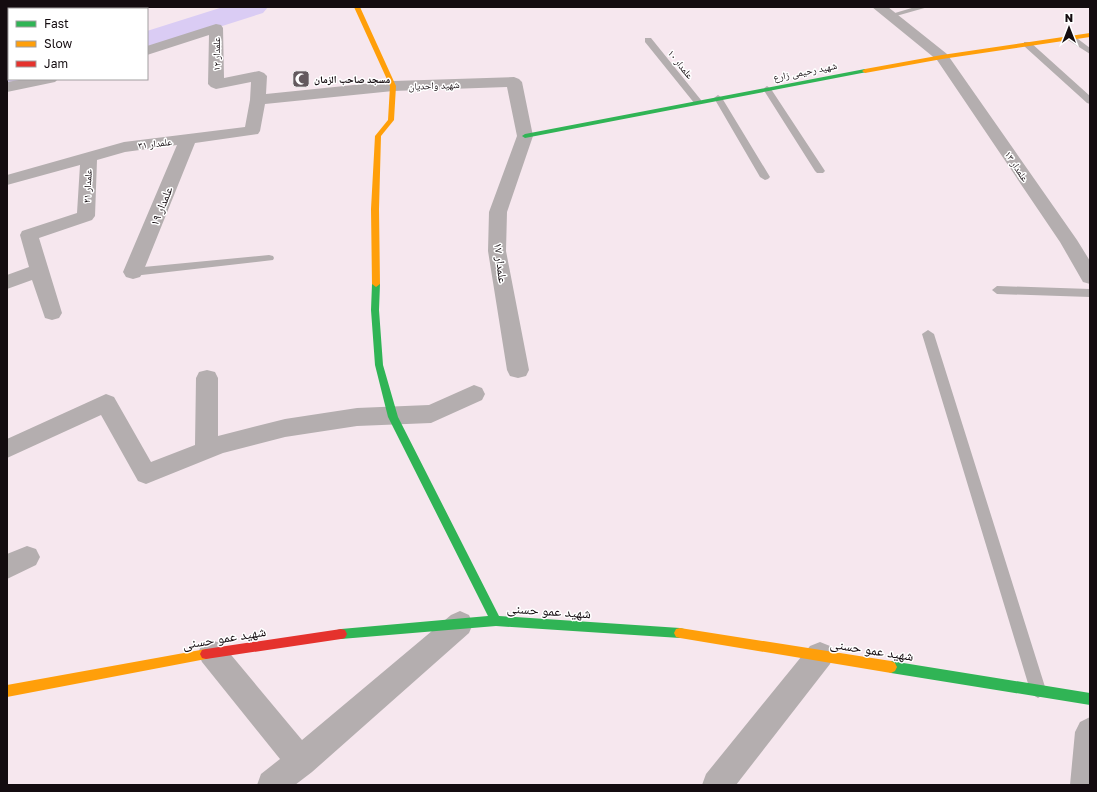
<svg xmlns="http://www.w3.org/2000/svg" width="1097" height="792" viewBox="0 0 1097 792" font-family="'Golos Text','Noto Naskh Arabic',sans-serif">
<rect width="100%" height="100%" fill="#f6e7ee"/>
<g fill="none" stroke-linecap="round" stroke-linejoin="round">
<path fill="#daccf4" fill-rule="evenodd" d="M223,7H268L263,13L147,50V31Z
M9,67V79H24L20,84L7,88V68Z"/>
<path fill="#b4aeaf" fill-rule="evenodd" d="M915,7H928L889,18L885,16Z
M1068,36H1074L1090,48V54L1068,40Z
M645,38H651L701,100V104H695L645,42Z
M1024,42H1030L1090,96V104L1087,103L1024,46Z
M767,86L771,89L825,171L823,173H817L815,171L763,89Z
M718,95L722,98L770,177L768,179L765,180L760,177L714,98Z
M269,255L273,256L274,258L273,260L133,276L128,272L133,268Z
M997,286L1090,289V297L997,294L992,290Z
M928,330L934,334L1046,690L1043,695L1038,698L1033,695L1030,690L922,334Z"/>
<path fill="#b4aeaf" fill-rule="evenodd" d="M872,7H888L947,54L1077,240L1090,261V284L1083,282L1060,242L937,60Z
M216,24L221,25L223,28L224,78L259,71L264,73L267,76L266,94L393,81L514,77L519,79L522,82L533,136L507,212L506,251L529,370L526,376L518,378L510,376L507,370L488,251L489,212L517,136L507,87L393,91L265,104L260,131L258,134L195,143L143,272L140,277L133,279L126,277L123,272L177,145L125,152L97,160L95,216L92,220L39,238L62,313L59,318L52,320L45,318L32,280L7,289V275L29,267L20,235L22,231L77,213L80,165L7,185V175L124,142L245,127L250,100L251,82L216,89L211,87L208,84L209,35L147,55V46Z
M25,79H58L55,82L7,92V82Z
M207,370L215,372L218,378V436L285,419L357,408L429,405L474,385L482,388L485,394L482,400L431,423L357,426L285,437L223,453L146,484L138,481L101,415L7,458V439L106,394L114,397L151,462L195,445L196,378L199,372Z
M27,546L36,549L40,557L36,565L7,579V554Z
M460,611L469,615L473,624L469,633L312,772L295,785H257L261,774L280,759L202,662L198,653L202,644L212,640L222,644L302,740L451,615Z
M820,642L830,646L834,655L830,664L736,785H702L706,774L810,646Z
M1090,717V785H1070L1075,732L1080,722Z"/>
<path fill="#30b455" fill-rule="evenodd" d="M865,69L867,70V72L525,138L522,136L525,134Z
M376,281L380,284L379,310L383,365L398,417L499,616L680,628L684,629L686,633L684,637L680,638L496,626L341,639L337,638L335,634L337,630L341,629L488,616L388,417L375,365L371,310L372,284Z
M891,661L1090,693V705L891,673L887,671L885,667L887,663Z"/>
<path fill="#ff9f0a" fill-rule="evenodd" d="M354,7H360L396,86L394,120L381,136L379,209L380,284L376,287L372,284L371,209L375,136L388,120L390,86Z
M1090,33V37L942,59L865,73L862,71L865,69L942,55Z
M680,628L891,661L895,663L897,667L895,671L891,673L680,638L676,637L674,633L676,629Z
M206,649L210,650L212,654L210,658L206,659L7,697V685Z"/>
<path fill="#e5322d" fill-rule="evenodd" d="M341,629L345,630L347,634L345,638L341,639L206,659L202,658L200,654L202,650L206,649Z"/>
</g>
<defs>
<symbol id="mosque-square" viewBox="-11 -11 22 22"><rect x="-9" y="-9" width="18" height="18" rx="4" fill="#63595e" stroke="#fff"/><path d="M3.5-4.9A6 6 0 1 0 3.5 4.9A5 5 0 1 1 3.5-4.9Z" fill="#fff"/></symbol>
</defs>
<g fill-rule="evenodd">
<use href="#mosque-square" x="291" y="69" width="20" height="20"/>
</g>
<g text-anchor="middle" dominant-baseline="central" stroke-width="3" stroke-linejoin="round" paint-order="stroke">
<g font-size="10" fill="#140c10" stroke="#fff">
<text transform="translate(216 54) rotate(-90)">علمدار ۱۲</text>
<text transform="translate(681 64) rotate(51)">علمدار ۱۰</text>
<text transform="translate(805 71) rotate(-11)">شهید رحیمی زارع</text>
<text transform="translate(434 85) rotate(-2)">شهید واحدیان</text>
<text transform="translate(155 143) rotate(-7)">علمدار ۳۱</text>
<text transform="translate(1017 166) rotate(56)">علمدار ۱۳</text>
<text transform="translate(87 186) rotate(-87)">علمدار ۲۱</text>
</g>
<g font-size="10" font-weight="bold" fill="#140c10" stroke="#fff" text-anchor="start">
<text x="314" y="79">مسجد صاحب الزمان</text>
</g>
<g font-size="12" fill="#140c10" stroke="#fff">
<text transform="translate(161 206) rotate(-68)">علمدار ۱۹</text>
<text transform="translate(501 263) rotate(83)">علمدار ۱۷</text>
</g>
<g font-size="14" fill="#140c10" stroke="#fff">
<text transform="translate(549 610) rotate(4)">شهید عمو حسنی</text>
<text transform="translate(224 637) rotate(-9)">شهید عمو حسنی</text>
<text transform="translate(872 649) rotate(9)">شهید عمو حسنی</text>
</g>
</g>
<rect width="1097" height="792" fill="none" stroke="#140c10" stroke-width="16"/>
<rect x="8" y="8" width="140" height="72" fill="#ffffff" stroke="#a19e9f"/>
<rect x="16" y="21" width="20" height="6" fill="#30b455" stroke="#a19e9f"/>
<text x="44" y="28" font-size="12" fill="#140c10">Fast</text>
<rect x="16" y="41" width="20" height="6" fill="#ff9f0a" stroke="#a19e9f"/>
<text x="44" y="48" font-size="12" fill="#140c10">Slow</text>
<rect x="16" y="61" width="20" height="6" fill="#e5322d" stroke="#a19e9f"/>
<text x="44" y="68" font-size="12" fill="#140c10">Jam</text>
<g transform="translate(1069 28)" stroke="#ffffff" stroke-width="3" paint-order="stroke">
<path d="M0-3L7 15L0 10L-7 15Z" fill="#140c10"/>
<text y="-6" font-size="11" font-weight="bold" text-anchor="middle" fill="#140c10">N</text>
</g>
</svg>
